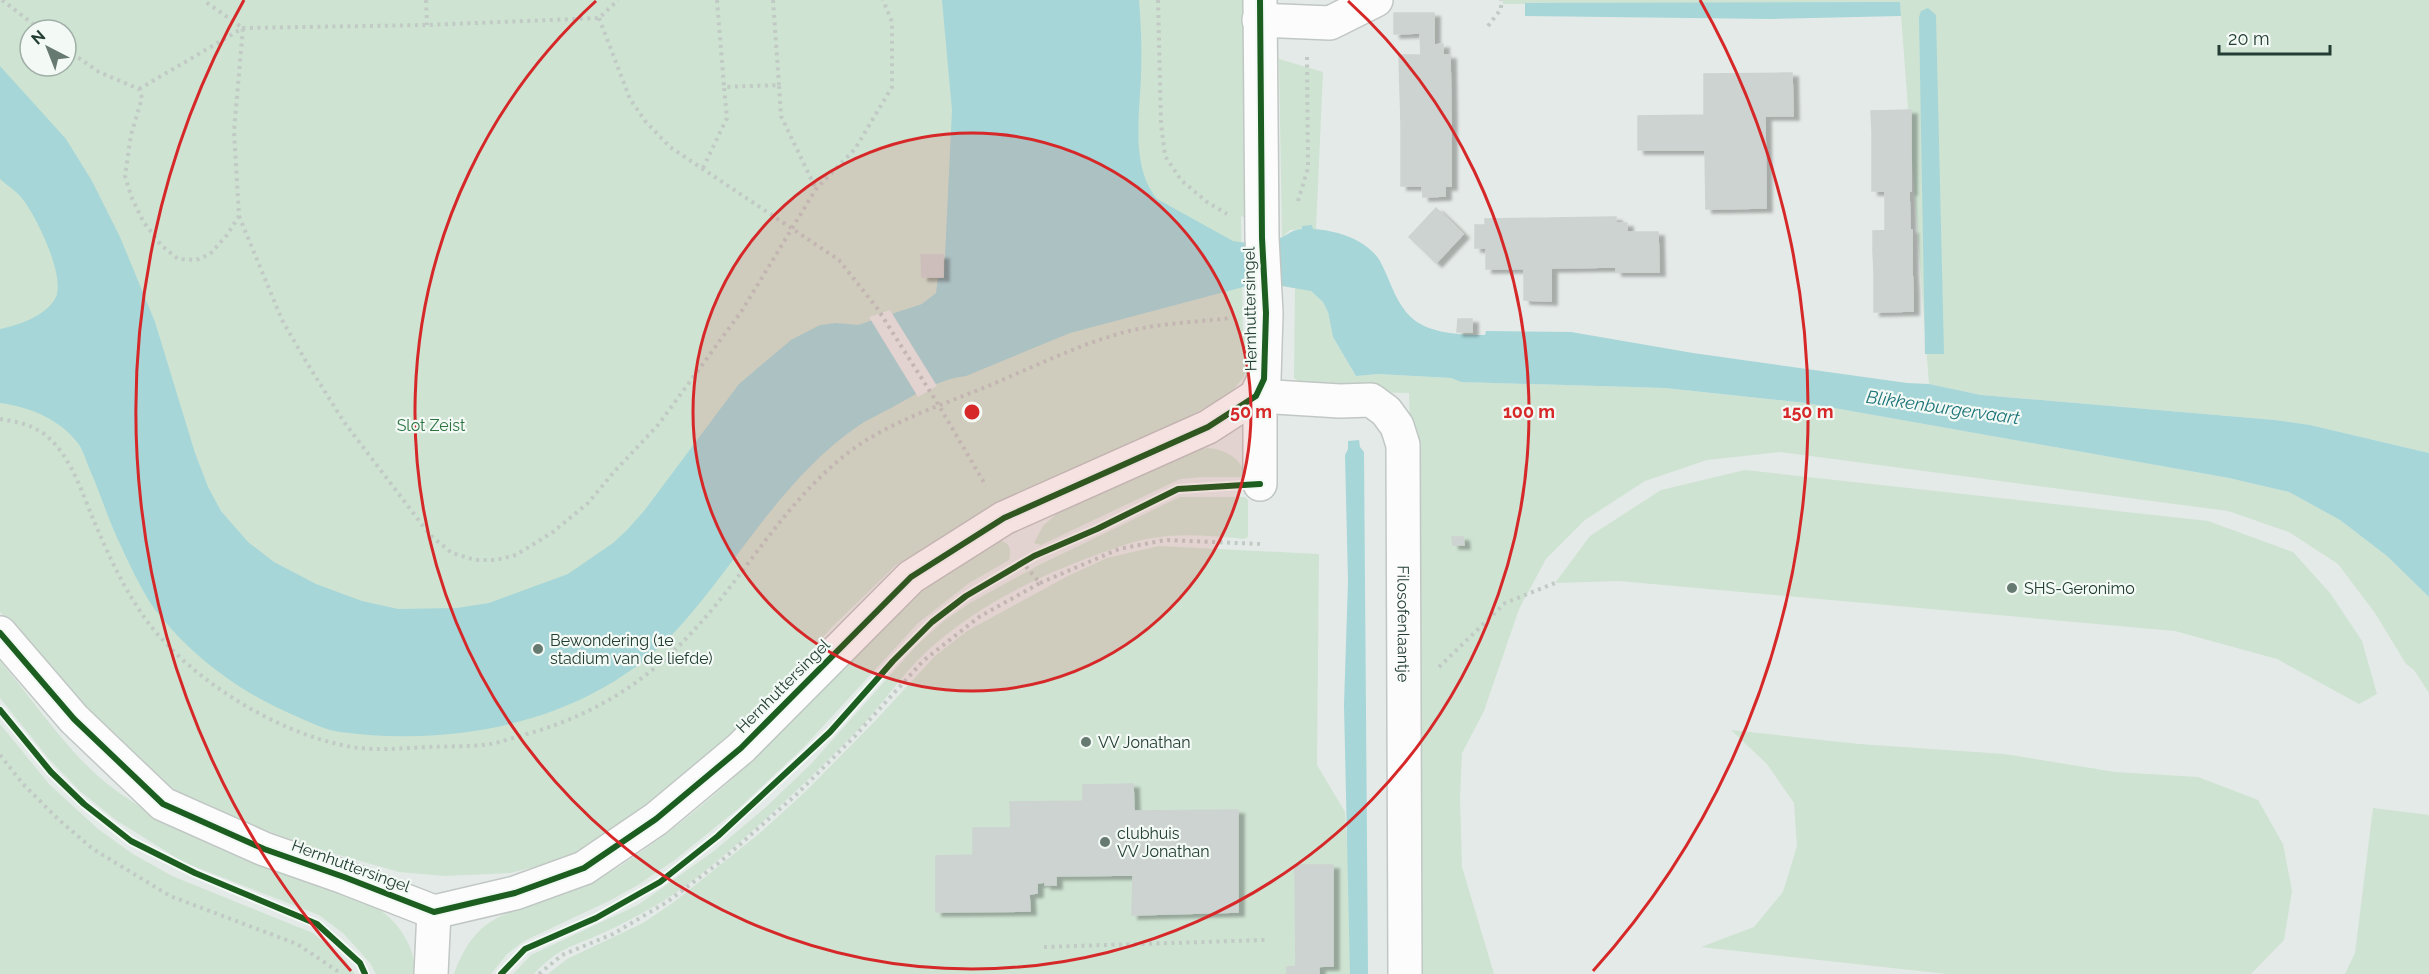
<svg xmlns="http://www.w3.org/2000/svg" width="2429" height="974" viewBox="0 0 2429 974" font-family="Raleway,sans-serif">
<defs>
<filter id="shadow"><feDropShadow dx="6" dy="4" stdDeviation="1.5" flood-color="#0004"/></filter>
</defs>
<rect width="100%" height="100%" fill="#e4eae7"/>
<path fill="#cee3d2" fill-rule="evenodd" d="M0,0H1243L1248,215L1246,218L1241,216L1243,331L1249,341L1248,368L1243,378L1233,390L1216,402L1154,434L982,513L896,565L832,627L790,675L725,740L666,790L622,825L584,850L550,863L510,873L445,876L399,872L307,846L216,811L186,796L164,783L62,685L45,659L0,612ZM30,30H66V66H30Z
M1503,0H2429V453L2310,425L2275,420L1981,395L1929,384L1900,2L1503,4Z
M1279,59L1323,72L1316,229L1290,230L1282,238Z
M1295,287L1311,291L1323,302L1328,312L1333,337L1356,376L1378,374L1451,378L1461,382L1665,388L1806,403L2229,478L2289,492L2340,520L2387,556L2429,597V693L2414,670L2406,664L2375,613L2338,564L2289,532L2228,511L1780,452L1707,460L1645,481L1585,520L1546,559L1519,609L1484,711L1462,753L1460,798L1462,867L1494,974H1415L1413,537L1409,393L1319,391L1308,387L1294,378Z
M1207,448C1225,449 1243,459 1245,477H1201L1180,479L1041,545L1034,543L1043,526L1062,509L1197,450Z
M1745,470L2208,521L2293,552L2330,593L2362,641L2377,694L2359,704L2277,659L2175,631L1619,581L1555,583L1590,536L1661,490Z
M1180,497H1245L1248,500V537L1244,539C1215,536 1182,533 1153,538C1131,541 1114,549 1093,556C1033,578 972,609 925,653C900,677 881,706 857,731C807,782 755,831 700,875C670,899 637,917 603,933C570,948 561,946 534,974H513L531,955L638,905L714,851L766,807L811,764L917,645L944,621L970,603L1039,565Z
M1001,541C1011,543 1011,552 1009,560L969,583L918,623L803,748L739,808L676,859L638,885L609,901L524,941L507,954L491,974H454C476,913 507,914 561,895C590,885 616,870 641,852C700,811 755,760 805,708C840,672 871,632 909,599C936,576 969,559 1001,541Z
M1159,546L1319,554L1317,765L1345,812L1356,974H548L567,959L643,923L674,902L760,833L807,790L876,720L935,656L967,631L1068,576L1107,558Z
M0,661C38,705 70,758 118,792C164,824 212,848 264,867C301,881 360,890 390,918C406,934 415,952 415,974H376L370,963L344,934L319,915L183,862L116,820L80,791L49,759L0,698Z
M0,724L49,784L98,829L133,854L172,876L313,933L344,959L355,974H0Z
M1731,730L1859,744L2004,754L2115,772L2198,777L2258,800L2283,844L2292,891L2284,940L2251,974H1947L1701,947L1754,927L1783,892L1797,846L1794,803L1767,764Z
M2373,808L2429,815V974H2345L2355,953Z"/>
<path fill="#a6d6d8" d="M942,0H1139C1141,24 1142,50 1141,74C1140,114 1130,166 1157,199L1233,241C1246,244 1267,243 1280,238C1289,235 1290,230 1302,229V226L1312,225L1313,229C1337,230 1370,241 1381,263C1392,284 1397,308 1417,322C1435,334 1464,335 1485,335L1486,331L1571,332L1693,353L1907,383L1929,384L1981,395L2275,420L2310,425L2429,453V597L2387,556L2340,520L2289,492L2229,478L1806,403L1665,388L1461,382L1451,378L1378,374L1356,376L1333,337L1328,312L1323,302L1311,291L1282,286L1243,287L1070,333L966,376C938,379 915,395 891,408C880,414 868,419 858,426C784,477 740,558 682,624C598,720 462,748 340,732C326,730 311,723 298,717C243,694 195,660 158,613C146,599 129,564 121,546C109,522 101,495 90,470C86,461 83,449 77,442C58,418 29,407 0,403V329C19,325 45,316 55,299C67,279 37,218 24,201C18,192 8,186 0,179V66L66,139L92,181L120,237L155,322L195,453L208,487L221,511L248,542L274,562L316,584L362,601L398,609L457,608L489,603L568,574L613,543L626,531L644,511L739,384L791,340L820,325L836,323L858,325L922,304L936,293L938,278L944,277L952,110Z
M1900,2L1901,16L1771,19L1525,16V3Z
M1928,8L1936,15L1944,354H1925L1919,17L1921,11Z
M1359,440L1360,447L1364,452L1368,974H1350L1344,705L1348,581L1345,455L1348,449V441Z"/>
<path fill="#e4eae7" d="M890,310L937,386L918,397L869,317Z"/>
<path fill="#cdd3d0" stroke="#cdd3d0" stroke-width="1.5" filter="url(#shadow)" d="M1394,13H1434V45L1443,44V55H1450L1451,120L1401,121L1399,55H1421L1420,33L1394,34Z
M1792,73L1793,116H1765L1766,208L1706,209L1705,150H1638V116L1704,115V74Z
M1911,110V130L1872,131L1871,111Z
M1451,120V186H1445V196L1423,197L1422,186H1401V121Z
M1911,130V151H1872V131Z
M1872,151H1911V171H1872Z
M1872,171H1911V191H1872Z
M1885,191H1909L1910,230L1885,231Z
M1436,208L1450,221L1422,249L1409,237Z
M1616,217V223H1627V232H1658L1659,272H1616V267L1551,268L1550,218Z
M1550,218L1551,268L1486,269V248H1475V225H1485V219Z
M1450,221L1463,234L1436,263L1422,249Z
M1912,230V250L1873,251V231Z
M1912,250V270L1874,271L1873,251Z
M921,255H943V277H922Z
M1524,268H1551V301L1524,300Z
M1912,270L1913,291H1874V271Z
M1874,291H1913V311L1874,312Z
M1458,319H1472V332H1457Z
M1452,537H1463L1464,545H1453Z
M1133,784L1134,811L1238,810V912L1132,915L1133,875L1056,876V885H1045V882L1037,883V893L1029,894L1030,911L936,912V856L973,855V828H1011L1010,802L1083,801V785Z
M1295,865H1333V966L1296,967Z
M1319,966V974H1287V967Z"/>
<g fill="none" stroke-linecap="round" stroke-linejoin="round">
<defs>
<g id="minor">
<path d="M1259,20L1330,23L1376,0"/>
<path id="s1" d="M1256,396L1340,401L1371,400L1386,411L1397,426L1403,445L1405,974"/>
<path d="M1256,396L1260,416V484"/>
<path d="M0,633L74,719L163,804L264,849L344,877L434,912L515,893L584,868L656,819L741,748L911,577L1004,518L1208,427L1256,396L1264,379L1266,313L1262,238L1260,0"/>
<path d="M431,974L434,912"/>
</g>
</defs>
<use href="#minor" stroke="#c1c7c4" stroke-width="36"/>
<path stroke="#c1cac5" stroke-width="4" stroke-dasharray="3 4.5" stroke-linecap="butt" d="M2,0L41,30
M426,0L427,25
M717,0L724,87
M773,0L779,85
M1158,0L1161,123L1165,156L1181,180L1207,202L1227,214
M599,18L630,99L646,122L670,147L839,260L877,308L938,404L986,486
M1488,26L1501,9V0
M66,49L99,72L139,89L142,98L131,135L125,176L131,196L143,221L161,245L178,259L196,260L210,254L227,235L239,216L234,131L243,28L203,0
M139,89L243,28L427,25L599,18L618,0
M703,168L727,118L724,87L779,85L781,116L816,189
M1298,201L1308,168L1307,57
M239,216L282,320L307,363L344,422L430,535L452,553L475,560H496L516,555L553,532L588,503L614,472L658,425L741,312L816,189L855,149L892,87V22L883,0
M0,419C18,422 35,425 49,438C71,458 82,492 93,519C106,549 119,579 138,608C180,674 275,734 352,747C377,751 403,748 429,747C449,746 470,747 490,744C502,742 515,737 527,734C611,710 665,668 719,601C759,551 794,496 844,456C880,427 925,411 968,394C1020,374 1070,347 1125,332C1160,323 1196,322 1231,318
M1040,583L1119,549L1165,540L1260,544
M1439,667L1505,603L1555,583
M0,755L23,784L59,820L93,849L170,896L297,944L342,974
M1044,947L1265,940
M539,974L562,955L613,934L667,902L720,862L798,793L855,736L923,661L979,617L1040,583L1023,563"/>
<use href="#minor" stroke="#fbfcfb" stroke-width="33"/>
<defs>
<path id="cycleway" d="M0,633L74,719L163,804L264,849L344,877L434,912L515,893L584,868L656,819L741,748L911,577L1004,518L1208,427L1256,396L1264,379L1266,313L1262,238L1260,0
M0,710L51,772L84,804L131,841L195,873L317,924L360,963L365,974
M501,974L525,949L596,918L660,882L718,836L830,732L893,661L932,622L966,596L1034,556L1097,529L1178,489L1260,484"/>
</defs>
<use href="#cycleway" stroke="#f3f9f5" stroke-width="10"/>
<use href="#cycleway" stroke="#1b5e20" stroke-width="6"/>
</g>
<circle cx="972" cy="412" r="279" fill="#d62828" fill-opacity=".12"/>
<g fill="none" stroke="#d62828" stroke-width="3">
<circle cx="972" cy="412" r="279"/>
<path d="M1348 1A557 557 0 1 1 596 1"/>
<path d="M351 971A836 836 0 0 1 244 0M1700 0A836 836 0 0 1 1593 971"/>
</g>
<g fill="#667a72" stroke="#f3f9f5" stroke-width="2">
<circle cx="2012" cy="588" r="6"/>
<circle cx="538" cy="649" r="6"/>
<circle cx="1086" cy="742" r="6"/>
<circle cx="1105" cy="842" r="6"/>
</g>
<g text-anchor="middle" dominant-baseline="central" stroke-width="4.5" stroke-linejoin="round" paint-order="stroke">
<g font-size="16" fill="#223d33" stroke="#f3f9f5">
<text transform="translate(1250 309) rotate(-91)">Hernhuttersingel</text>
<text stroke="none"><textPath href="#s1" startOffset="351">Filosofenlaantje</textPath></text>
<text transform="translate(783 686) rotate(-45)">Hernhuttersingel</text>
<text transform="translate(351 866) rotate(20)">Hernhuttersingel</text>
</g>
<g font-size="16" fill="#2d7441" stroke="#f3f9f5">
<text x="431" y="425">Slot Zeist</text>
</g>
<g font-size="16" fill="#223d33" stroke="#f3f9f5" text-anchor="start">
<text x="2024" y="588">SHS-Geronimo</text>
<text x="550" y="640">Bewondering (1e<tspan x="550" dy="18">stadium van de liefde)</tspan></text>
<text x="1098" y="742">VV Jonathan</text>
<text x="1117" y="833">clubhuis<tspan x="1117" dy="18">VV Jonathan</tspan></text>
</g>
<g font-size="18" font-style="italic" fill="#1d7479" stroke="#f3f9f5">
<text transform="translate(1943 407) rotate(8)">Blikkenburgervaart</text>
</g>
</g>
<circle cx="972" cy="412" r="9" fill="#d62828" stroke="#f3f9f5" stroke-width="3"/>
<g font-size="18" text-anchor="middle" font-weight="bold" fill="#d62828" stroke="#f3f9f5" stroke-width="4.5" stroke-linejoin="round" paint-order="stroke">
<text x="1251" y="418">50 m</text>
<text x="1529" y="418">100 m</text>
<text x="1808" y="418">150 m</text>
</g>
<g transform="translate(48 48) rotate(318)"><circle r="28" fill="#f3f9f5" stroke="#9faea7" stroke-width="1.5"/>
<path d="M0-4.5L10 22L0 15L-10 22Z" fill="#667a72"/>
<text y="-9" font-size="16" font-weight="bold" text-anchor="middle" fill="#223d33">N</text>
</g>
<path d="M2219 45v9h111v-9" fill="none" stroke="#223d33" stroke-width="3"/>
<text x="2228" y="45" font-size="18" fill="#223d33" stroke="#f3f9f5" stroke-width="4.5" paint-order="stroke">20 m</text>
</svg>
